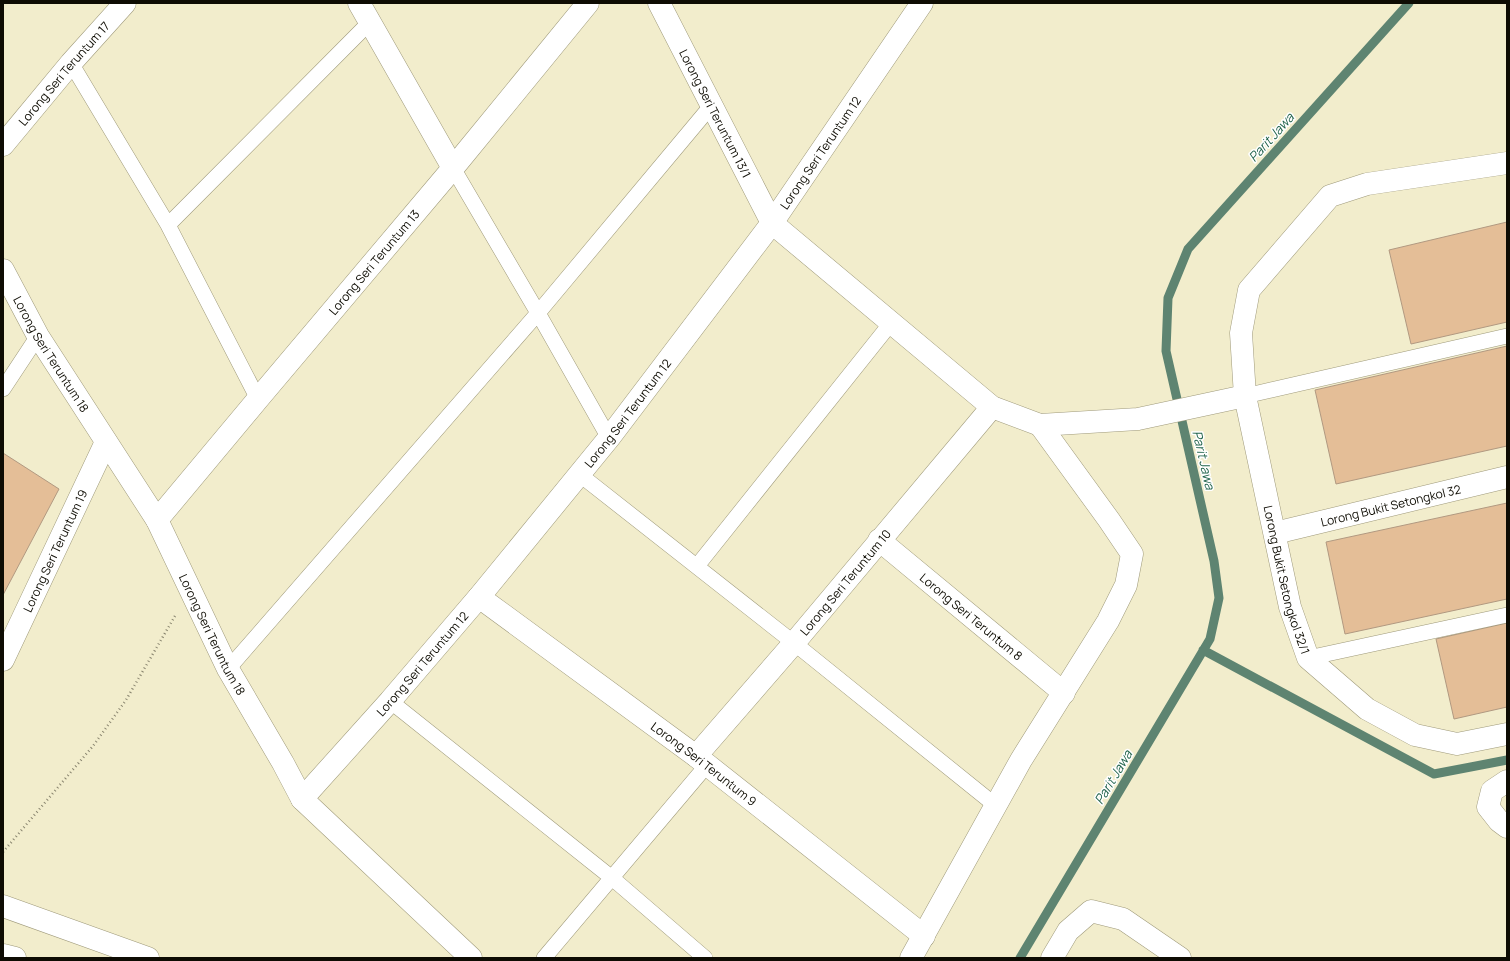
<svg xmlns="http://www.w3.org/2000/svg" width="1510" height="961" viewBox="0 0 1510 961" font-family="Manrope,sans-serif">
<rect width="100%" height="100%" fill="#f2edcc"/>
<g fill="none" stroke-linecap="round" stroke-linejoin="round">
<path stroke="#5e8471" stroke-width="9" d="M1203,650L1434,774L1507,760
M1020,958L1210,639L1219,598L1214,561L1166,351L1168,298L1188,249L1409,3"/>
</g>
<path fill="#e4be97" stroke="#b19981" d="M1507,222V322L1411,344L1389,250Z
M1507,346V446L1336,484L1315,390Z
M3,453L59,489L3,595Z
M1507,503V599L1345,634L1326,542Z
M1507,623V707L1454,719L1436,639Z"/>
<g fill="none" stroke-linecap="round" stroke-linejoin="round">
<defs>
<path id="service" d="M71,63L168,225L258,399
M453,168L538,313L609,438
M168,225L369,23
M3,389L38,336
M1245,396L1507,336
M579,474L794,643L995,805
M697,566L891,323
M1308,658L1507,615
M228,669L538,313L711,106
M390,701L612,878L705,958
M544,958L707,765"/>
<g id="minor">
<path d="M359,3L453,168"/>
<path id="s1" d="M659,3L772,223L992,407L1040,425L1138,419L1245,396"/>
<path id="s2" d="M3,145L71,63L125,3"/>
<path id="s3" d="M1507,163L1367,184L1330,196L1249,290L1241,333L1245,396L1290,607L1308,658L1367,709L1415,735L1457,744L1507,734"/>
<path id="s4" d="M3,270L38,336L157,520L228,669L283,763L302,799L471,958"/>
<path id="s5" d="M157,520L258,399L453,168L588,3"/>
<path id="s6" d="M1275,533L1507,477"/>
<path id="s7" d="M879,540L1064,693"/>
<path id="s8" d="M479,597L696,756L924,936"/>
<path id="s9" d="M3,660L106,442"/>
<path id="s10" d="M696,756L794,643L992,407"/>
<path d="M1507,781L1492,791L1488,807L1499,821L1507,827"/>
<path id="s11" d="M302,799L390,701L479,597L609,438L772,223L922,3"/>
<path d="M911,958L1021,760L1108,621L1126,585L1132,554L1109,520L1040,425"/>
<path d="M1052,958L1068,931L1091,911L1123,919L1180,958"/>
</g>
<path id="secondary" d="M3,906L148,958
M3,955L15,958"/>
</defs>
<use href="#service" stroke="#9f9a7b" stroke-width="16"/>
<use href="#minor" stroke="#9f9a7b" stroke-width="23"/>
<use href="#secondary" stroke="#9f9a7b" stroke-width="23"/>
<path stroke="#88846e" stroke-width="2.5" stroke-dasharray="1 3" stroke-linecap="butt" d="M3,852L93,746L126,700L175,616"/>
<use href="#service" stroke="#fff" stroke-width="15"/>
<use href="#minor" stroke="#fff" stroke-width="22"/>
<use href="#secondary" stroke="#fff" stroke-width="22"/>
</g>
<g text-anchor="middle" dominant-baseline="central" stroke-width="3" stroke-linejoin="round" paint-order="stroke">
<g font-size="12" fill="#0e0c03" stroke="#fff">
<text stroke="none"><textPath href="#s2" startOffset="94">Lorong Seri Teruntum 17</textPath></text>
<text stroke="none"><textPath href="#s1" startOffset="124">Lorong Seri Teruntum 13/1</textPath></text>
<text stroke="none"><textPath href="#s11" startOffset="829">Lorong Seri Teruntum 12</textPath></text>
<text stroke="none"><textPath href="#s5" startOffset="337">Lorong Seri Teruntum 13</textPath></text>
<text stroke="none"><textPath href="#s4" startOffset="97">Lorong Seri Teruntum 18</textPath></text>
<text stroke="none"><textPath href="#s11" startOffset="505">Lorong Seri Teruntum 12</textPath></text>
<text stroke="none"><textPath href="#s6" startOffset="119">Lorong Bukit Setongkol 32</textPath></text>
<text stroke="none"><textPath href="#s9" startOffset="121">Lorong Seri Teruntum 19</textPath></text>
<text stroke="none"><textPath href="#s3" startOffset="600">Lorong Bukit Setongkol 32/1</textPath></text>
<text stroke="none"><textPath href="#s10" startOffset="229">Lorong Seri Teruntum 10</textPath></text>
<text stroke="none"><textPath href="#s7" startOffset="120">Lorong Seri Teruntum 8</textPath></text>
<text stroke="none"><textPath href="#s4" startOffset="421">Lorong Seri Teruntum 18</textPath></text>
<text stroke="none"><textPath href="#s11" startOffset="181">Lorong Seri Teruntum 12</textPath></text>
<text stroke="none"><textPath href="#s8" startOffset="280">Lorong Seri Teruntum 9</textPath></text>
</g>
<g font-size="13" font-style="italic" fill="#22644c" stroke="#fff">
<text transform="translate(1271 137) rotate(-48)">Parit Jawa</text>
<text transform="translate(1204 460) rotate(77)">Parit Jawa</text>
<text transform="translate(1113 777) rotate(-59)">Parit Jawa</text>
</g>
</g>
<rect width="1510" height="961" fill="none" stroke="#0e0c03" stroke-width="8"/>
</svg>
